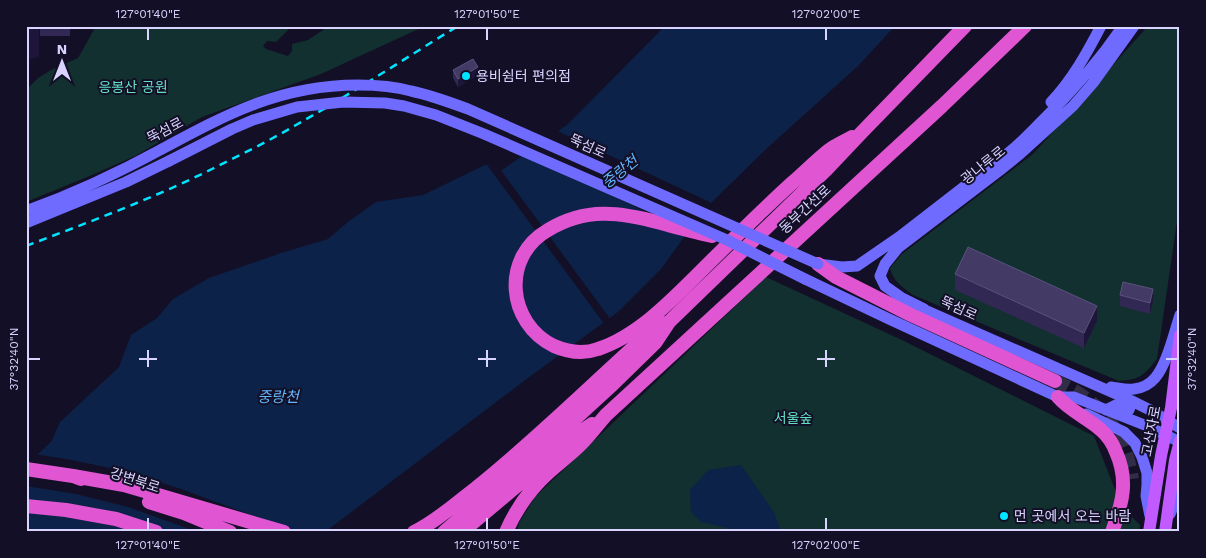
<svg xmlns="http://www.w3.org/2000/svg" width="1206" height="558" viewBox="0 0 1206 558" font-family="'Work Sans','Noto Sans KR',sans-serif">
<rect width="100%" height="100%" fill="#130f26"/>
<path fill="#12302f" d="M96,26H292L276,42L267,41L263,46L266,49L288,56L292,51V44L308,40L323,30L325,26H425L321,74L202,117L135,156L92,175L26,202V90L38,78L51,70L78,58Z
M1148,26H1180V201L1157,359C1143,376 1141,379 1119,381L913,295C902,287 893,281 890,268L902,254L1033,154Z
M766,277L904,341L1094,436L1114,487L1130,522L1132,517L1140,525L1139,532H517L519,523L535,497Z"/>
<path fill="#0c2248" d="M665,26H895L858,66L763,152L704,210L661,269L618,312L524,381L325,532H26V465L51,442L60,422L119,367L131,335L157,318L173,299L209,278L281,253L328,239L349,221L376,202L423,195L489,163L499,172L567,125Z
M741,465L774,512L781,532H729L728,528L701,522L691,512L690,490L708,470Z"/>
<path fill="#130f26" d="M555,130L714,204L706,212L689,235L630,204L521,154Z
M488,160L490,161L499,169H500L611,320L605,325L485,162Z
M34,454L66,459L120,470L181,489L297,532H198L128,507L76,494L26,486V461Z"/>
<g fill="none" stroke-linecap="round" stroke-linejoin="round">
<path stroke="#312d47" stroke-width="14" stroke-dasharray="14 7" stroke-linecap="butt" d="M1055,381C1101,402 1124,429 1132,479"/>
<path stroke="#6f6bff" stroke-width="11" d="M1051,102C1072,80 1087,53 1101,26
M26,211C73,194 118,173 162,149
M26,223L126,182L169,161
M818,264L842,267L857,266L899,237L992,165C1011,153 1025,138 1041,122C1071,93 1099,61 1123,26
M805,279L889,319L1058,397H1074L1147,426L1180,442
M918,307L1132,401L1150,410L1180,428
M924,309L902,298L885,286L880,276L885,264L898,248L999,171L1020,154L1073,106L1093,83L1134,26
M1111,387C1119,388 1126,390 1134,389C1142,388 1150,384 1155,378C1167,364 1174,333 1180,315
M1106,410L1116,405L1129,410L1132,401
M1086,414L1124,432L1135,443L1142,457L1147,473V485L1146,496L1150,516
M1170,514L1180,491"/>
<path stroke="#c25bff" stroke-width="12" d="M1149,532L1161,456L1171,408L1180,335
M1165,532L1175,460L1180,441"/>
<path stroke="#e055d1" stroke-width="14" d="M712,236C695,232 678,228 661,223C620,212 586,207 548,230C501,257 507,323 554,346C568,352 584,354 598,349C635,337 668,304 695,277C727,245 759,213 792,183C804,173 820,156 832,148C838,144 845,141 852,137
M818,264L836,277L911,315L1055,381
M1058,397C1070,411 1088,418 1101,430C1108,436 1113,444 1116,452C1129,481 1122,504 1112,532
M26,469L73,476L81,479
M73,476L124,485L284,532
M149,502L184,513L230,532
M26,506L66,510L116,519L156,532
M414,532C437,521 456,503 476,488C536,440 590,386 647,335L666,323
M444,532L565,428L613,384L655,343L669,322L827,169L862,132L965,26
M462,532L525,479L573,437L592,424
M506,532C516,509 530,489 549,472C559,463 571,454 581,444C590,435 598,424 606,415L942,106L1025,26"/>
<path stroke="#00e5ff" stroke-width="2.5" stroke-dasharray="8 6" stroke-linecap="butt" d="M26,246C89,222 152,199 212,169C240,155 269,141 296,125C351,94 404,59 458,26"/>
<path stroke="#6f6bff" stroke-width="11" d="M162,149C227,114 281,85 358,85C375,85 393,86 411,91C430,95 449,102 468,109L818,264
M169,161L232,129L253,120L297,107L343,102L385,103L404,106L436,115L484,134L727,240L805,279"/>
</g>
<path fill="#312854" d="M40,26H70V36H40Z
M453,70L478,75L458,87L453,78Z
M955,274L1097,321L1084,348L955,290Z
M1120,295L1153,301L1150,314L1120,306Z"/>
<path fill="#1d163a" d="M39,26V57L26,60V29Z
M478,67V75L458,87V79Z
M1153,289V301L1150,314V303Z
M1097,306V321L1084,348V333Z"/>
<path fill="#433a66" stroke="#5a527e" d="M26,26H38L26,29Z
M473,59L478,67L458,79L453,70Z
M968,247L1097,306L1084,333L955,274Z
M1123,282L1153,289L1150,303L1120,295Z"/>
<path fill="none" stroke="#d9d4ff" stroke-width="2" d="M148,28V40M487,28V40M826,28V40M148,350V367M487,350V367M826,350V367M28,359H40M139,359H157M478,359H496M817,359H835M1166,359H1178M148,518V530M487,518V530M826,518V530"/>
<g fill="#00e5ff" stroke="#130f26" stroke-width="2">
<circle cx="466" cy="76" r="5"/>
<circle cx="1004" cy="516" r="5"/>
</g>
<g text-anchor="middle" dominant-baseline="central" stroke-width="4" stroke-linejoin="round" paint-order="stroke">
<g font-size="14" fill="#d9d4ff" stroke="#130f26" text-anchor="start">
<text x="476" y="76">용비쉼터 편의점</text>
<text x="1014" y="516">먼 곳에서 오는 바람</text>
</g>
<g font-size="14" fill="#5fe0c0" stroke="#130f26">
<text x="133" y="87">응봉산 공원</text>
<text x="793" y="418">서울숲</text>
</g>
<g font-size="14" fill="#d9d4ff" stroke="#130f26">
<text transform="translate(165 130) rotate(-28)">뚝섬로</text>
<text transform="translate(588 146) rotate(24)">뚝섬로</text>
<text transform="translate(983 165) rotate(-39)">광나루로</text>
<text transform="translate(805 209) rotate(-43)">동부간선로</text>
<text transform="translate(959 308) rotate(24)">뚝섬로</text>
<text transform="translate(1151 431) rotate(-79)">고산자로</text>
<text transform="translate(135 480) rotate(18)">강변북로</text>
</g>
<g font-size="15" font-style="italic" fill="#62b6ff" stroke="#130f26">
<text transform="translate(620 172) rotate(-39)">중랑천</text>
<text x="278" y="397">중랑천</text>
</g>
</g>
<rect width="1206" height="558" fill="none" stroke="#130f26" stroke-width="55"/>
<g transform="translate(62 62)" stroke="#130f26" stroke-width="4" paint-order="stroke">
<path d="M0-4L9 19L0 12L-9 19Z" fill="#d9d4ff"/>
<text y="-8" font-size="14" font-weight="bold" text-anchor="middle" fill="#d9d4ff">N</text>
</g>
<rect x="28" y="28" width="1150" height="502" fill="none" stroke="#d9d4ff" stroke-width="2"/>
<g font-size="12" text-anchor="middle" fill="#d9d4ff">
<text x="148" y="18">127°01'40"E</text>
<text x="487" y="18">127°01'50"E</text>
<text x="826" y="18">127°02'00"E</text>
<text transform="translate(14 359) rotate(-90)" y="4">37°32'40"N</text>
<text transform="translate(1192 359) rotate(-90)" y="4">37°32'40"N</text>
<text x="148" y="549">127°01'40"E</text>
<text x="487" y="549">127°01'50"E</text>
<text x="826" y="549">127°02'00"E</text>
</g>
</svg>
